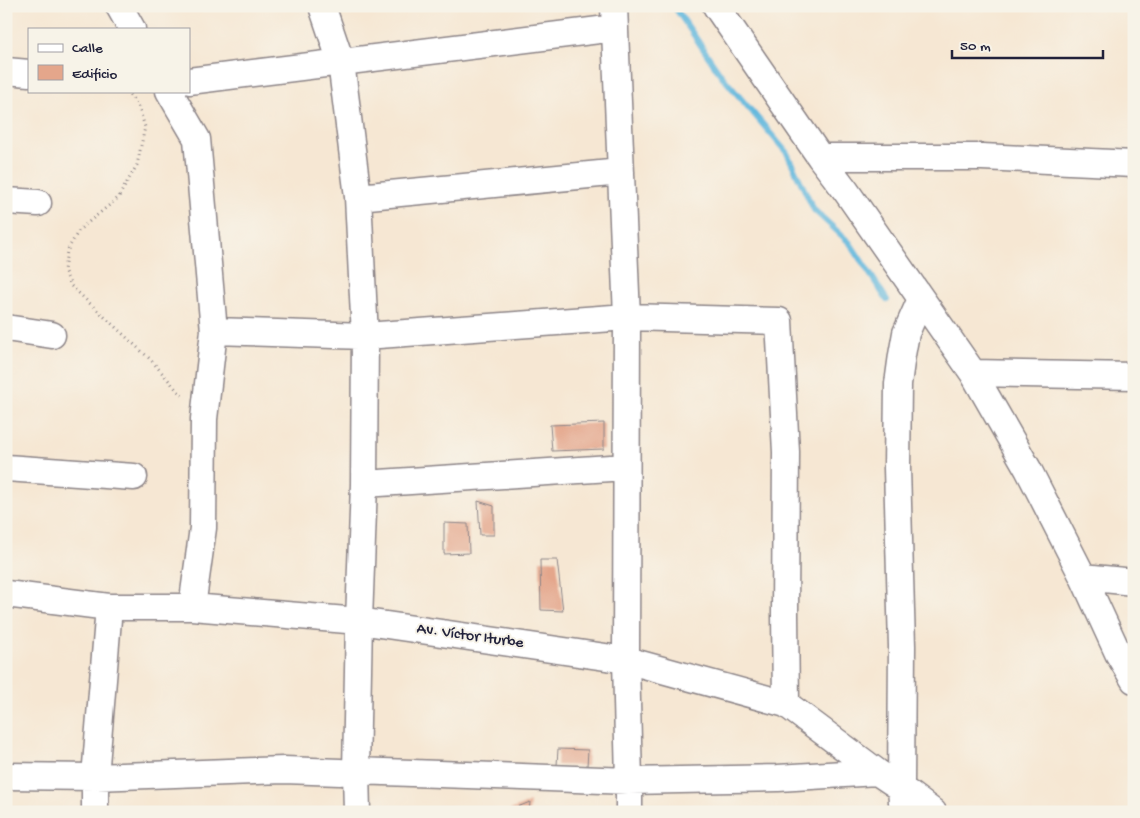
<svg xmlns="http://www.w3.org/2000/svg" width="1140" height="818" viewBox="0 0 1140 818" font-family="'Gochi Hand',sans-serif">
<rect width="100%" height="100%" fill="#f7f3e8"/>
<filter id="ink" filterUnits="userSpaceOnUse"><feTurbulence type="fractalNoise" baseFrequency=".02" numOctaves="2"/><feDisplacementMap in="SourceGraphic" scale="10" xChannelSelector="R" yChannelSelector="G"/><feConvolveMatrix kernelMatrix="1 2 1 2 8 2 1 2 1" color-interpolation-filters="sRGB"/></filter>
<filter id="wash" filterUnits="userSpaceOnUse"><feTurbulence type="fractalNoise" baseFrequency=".0096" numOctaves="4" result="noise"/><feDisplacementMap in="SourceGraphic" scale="20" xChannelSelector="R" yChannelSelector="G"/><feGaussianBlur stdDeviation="1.12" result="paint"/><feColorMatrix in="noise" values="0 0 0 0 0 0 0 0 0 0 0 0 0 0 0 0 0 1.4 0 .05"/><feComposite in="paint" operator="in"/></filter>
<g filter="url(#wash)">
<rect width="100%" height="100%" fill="#f6e7d3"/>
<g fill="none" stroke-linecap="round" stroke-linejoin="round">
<path stroke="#61b7dd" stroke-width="6" d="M674,6L721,75L787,153L814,210L850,243L887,300"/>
</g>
<g id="blocks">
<path fill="#e4a68b" d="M604,423V449L552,451L550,425Z
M478,501L494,506V535H480Z
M444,523L468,524L469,553L444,554Z
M540,560H557L563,611L541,610Z
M558,749L588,750L587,766L557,765Z
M530,802L529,812H505Z"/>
</g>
</g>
<g filter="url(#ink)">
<use href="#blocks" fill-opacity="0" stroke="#8c8487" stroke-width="1"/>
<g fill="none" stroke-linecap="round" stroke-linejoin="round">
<defs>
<path id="minor" d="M119,6L132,29
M322,6L341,62L358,197L365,336L364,484L359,621L356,771L357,812
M614,6L627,317L626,660L629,781V812
M716,6L820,157L846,191L973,373L1028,469L1083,577L1118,653L1134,680
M6,71L29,73
M189,81L615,28
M169,91L197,139L214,331L204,419L203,528L192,607
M820,157H982L1134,164
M358,197L621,172
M6,201L38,203
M6,328L52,335
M214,331L365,336L627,317L779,321L786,452L785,614L786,704
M973,373L1134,376
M6,468L134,477
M364,484L626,467
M1083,577L1134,582
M6,594L109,607H192L359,621L626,660L786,704L877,772L901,788L933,812
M356,771L629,781L778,778L877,772
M6,776L95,777L284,770L340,772
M902,802L901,788L902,646L897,468L898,384L902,355L906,333L921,299
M95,812V777L109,607"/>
</defs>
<use href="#minor" stroke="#8c8487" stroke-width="29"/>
<path stroke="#8c8487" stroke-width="3" stroke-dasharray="1 4" stroke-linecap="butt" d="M126,91L138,105L145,127L137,165L118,198L79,230L67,251L64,270L71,286L151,360L183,397"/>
<use href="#minor" stroke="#fff" stroke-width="26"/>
</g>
</g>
<g text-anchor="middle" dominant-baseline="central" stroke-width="4" stroke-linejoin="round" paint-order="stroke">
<g font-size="16" fill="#22223b" stroke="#f7f3e8">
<text transform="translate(470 637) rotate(8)">Av. Víctor Iturbe</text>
</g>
</g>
<rect width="1140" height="818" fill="none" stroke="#f7f3e8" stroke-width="25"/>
<rect x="28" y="28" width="162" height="65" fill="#f7f3e8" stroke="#a29fa3"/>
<rect x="38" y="44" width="25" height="8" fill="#ffffff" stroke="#a29fa3"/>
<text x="72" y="52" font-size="15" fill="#22223b">Calle</text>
<rect x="38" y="65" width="25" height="15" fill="#e4a68b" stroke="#a29fa3"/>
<text x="72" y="78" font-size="15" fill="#22223b">Edificio</text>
<path d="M952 50v8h151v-8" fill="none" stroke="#22223b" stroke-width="2.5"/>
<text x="960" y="50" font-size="15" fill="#22223b" stroke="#f7f3e8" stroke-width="4" paint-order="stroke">50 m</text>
</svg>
